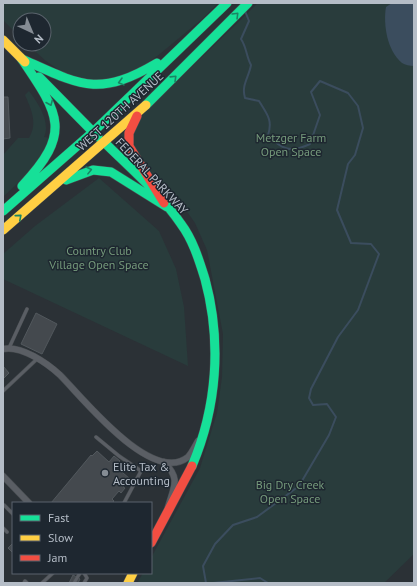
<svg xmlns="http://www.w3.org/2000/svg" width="417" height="586" viewBox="0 0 417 586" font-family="'PT Sans',sans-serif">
<rect width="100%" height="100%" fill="#2b3136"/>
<path fill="#293c3c" d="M3,3H218L202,19L161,53L132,75L94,82L65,74L46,61L27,44H44V20H20V37L3,20Z
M258,3H414V554L384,583H137L143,573H151V558L200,468L217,413L222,377L223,334L207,250L195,223L176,196L123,145L121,135Z
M29,91C38,103 51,122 44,137L51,138L39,163L3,197V155L18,138H29C38,123 31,109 25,95Z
M99,178L159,231L176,269L184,307L188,366L3,279V254L35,226Z"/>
<path fill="#3b4d5e" d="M392,3H414V66C410,66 405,65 402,63C387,51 383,24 386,7Z"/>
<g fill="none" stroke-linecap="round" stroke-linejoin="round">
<path stroke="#3b4d5e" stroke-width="2" d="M206,583L203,566L215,544L233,525L257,517L299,486L329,435L336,417L327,404L313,405L309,398L311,389L338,337L358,310L379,254L371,244L351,243L337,210L348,164L355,155L363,128L358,106L348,93L320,81L311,92L320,115L310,144C291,153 282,150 268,135C273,120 267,114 259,101L245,98C241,85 249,77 251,65C246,56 247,48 241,39L249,21L245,11
M213,583L260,578L268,583"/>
</g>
<path fill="#44494e" stroke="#52585d" d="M3,97H8L10,138L3,139Z
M36,313L57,324L42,354L21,344Z
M3,366L9,373L3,379Z
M97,451L109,462L114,456L120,461L115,466L130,479L123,487L125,488L121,493L119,491L112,499L114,501L112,503H51L91,455L92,456Z
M13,543V553L8,548Z
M73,575L80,579L78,583H69Z"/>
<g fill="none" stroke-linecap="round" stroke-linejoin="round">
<defs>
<path id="lane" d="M9,348L27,309
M3,391L37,359
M96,437L119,456L141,471L124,503
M4,505L13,514
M3,528L7,532
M84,573L87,578L84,583
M24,583L25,581L27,583
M42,583L53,573
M74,583L80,573"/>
<path id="street" d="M3,349C21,345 47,363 60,375C82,397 152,486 188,457C192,453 195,446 198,441
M164,462C181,479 174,486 168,507
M3,476L29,503"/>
<path id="fast" d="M21,58C59,114 73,132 22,186
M22,59C80,85 98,98 157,63
M39,77L98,137
M146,105L248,3
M104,142C130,168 160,193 181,224C193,240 199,260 205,279C222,342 217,407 192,466
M66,180L93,170L111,172L167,207
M3,211L93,132L227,3"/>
<path id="slow" d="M3,40L25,62
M3,230L146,105
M128,583L133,573"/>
<path id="jam" d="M137,116L129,133V146L164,203
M151,543L192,466"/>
</defs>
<use href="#lane" stroke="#484d51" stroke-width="4"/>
<use href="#street" stroke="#484d51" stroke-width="7"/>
<use href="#fast" stroke="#484d51" stroke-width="10"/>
<use href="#slow" stroke="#484d51" stroke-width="10"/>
<use href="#jam" stroke="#484d51" stroke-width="10"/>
<use href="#lane" stroke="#5a5e64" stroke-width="3"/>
<use href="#street" stroke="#5a5e64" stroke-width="6"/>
<use href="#fast" stroke="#16e098" stroke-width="9"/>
<use href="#slow" stroke="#ffcf43" stroke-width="9"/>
<use href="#jam" stroke="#f24e42" stroke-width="9"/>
</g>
<defs><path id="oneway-chevron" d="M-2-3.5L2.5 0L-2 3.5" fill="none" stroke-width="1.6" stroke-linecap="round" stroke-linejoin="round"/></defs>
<g stroke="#1a8464">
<use href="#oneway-chevron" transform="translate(236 15) rotate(-45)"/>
<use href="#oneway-chevron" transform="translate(174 78) rotate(-44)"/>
<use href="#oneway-chevron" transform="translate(121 82) rotate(165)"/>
<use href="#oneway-chevron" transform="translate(50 103) rotate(67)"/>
<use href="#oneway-chevron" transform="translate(89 170) rotate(-14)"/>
<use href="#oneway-chevron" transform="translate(19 217) rotate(-41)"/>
</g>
<circle fill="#858c94" stroke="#1e2730" stroke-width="1.5" cx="105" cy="473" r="4"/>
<g text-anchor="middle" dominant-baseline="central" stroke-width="3" stroke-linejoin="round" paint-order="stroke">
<g font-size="12" fill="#b5bdc7" stroke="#1e2730">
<text transform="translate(120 111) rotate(-42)">WEST 120TH AVENUE</text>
<text transform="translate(152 176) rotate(47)">FEDERAL PARKWAY</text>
</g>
<g font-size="12" fill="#759a7b" stroke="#1e2730">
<text x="291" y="137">Metzger Farm<tspan x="291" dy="14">Open Space</tspan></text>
<text x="99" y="250">Country Club<tspan x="99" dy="14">Village Open Space</tspan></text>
<text x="290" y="484">Big Dry Creek<tspan x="290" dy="14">Open Space</tspan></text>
</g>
<g font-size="12" fill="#b5bdc7" stroke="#1e2730" text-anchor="start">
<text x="113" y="466">Elite Tax &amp;<tspan x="113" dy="14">Accounting</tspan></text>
</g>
</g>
<rect width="417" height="586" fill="none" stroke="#b5bdc7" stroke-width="8"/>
<rect x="12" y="502" width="140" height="72" fill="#1e2730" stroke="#5a636c"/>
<rect x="20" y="515" width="20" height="6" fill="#16e098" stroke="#5a636c"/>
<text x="48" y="522" font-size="12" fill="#b5bdc7">Fast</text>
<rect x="20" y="535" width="20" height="6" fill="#ffcf43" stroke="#5a636c"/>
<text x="48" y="542" font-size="12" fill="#b5bdc7">Slow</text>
<rect x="20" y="555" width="20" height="6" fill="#f24e42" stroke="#5a636c"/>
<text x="48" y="562" font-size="12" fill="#b5bdc7">Jam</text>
<g transform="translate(32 32) rotate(136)"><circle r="19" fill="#1e2730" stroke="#5a636c"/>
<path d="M0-3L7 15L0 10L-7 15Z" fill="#858c94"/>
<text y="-6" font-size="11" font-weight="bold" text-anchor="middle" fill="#b5bdc7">N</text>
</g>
</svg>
